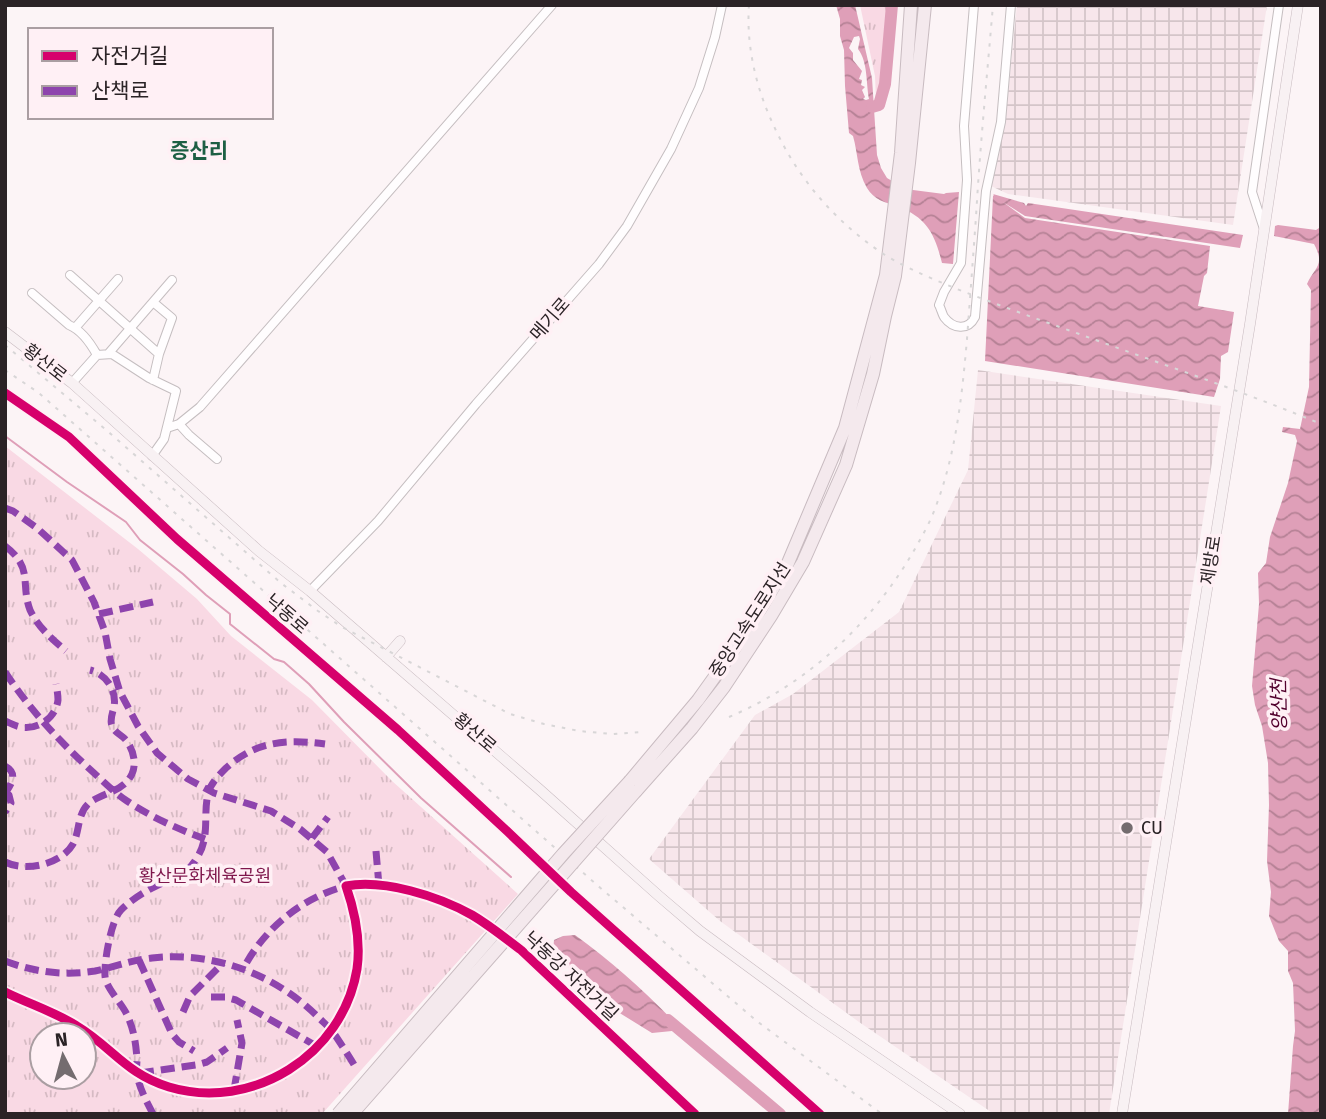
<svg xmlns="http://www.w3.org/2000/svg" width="1326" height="1119" viewBox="0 0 1326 1119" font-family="'Fira Sans','Noto Sans KR',sans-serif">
<defs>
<pattern id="industrial-grid" width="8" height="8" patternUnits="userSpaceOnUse" patternTransform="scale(1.75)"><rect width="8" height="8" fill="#f7e6eb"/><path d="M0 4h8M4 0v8" fill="none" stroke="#d4c5c9"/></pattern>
<pattern id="park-tufts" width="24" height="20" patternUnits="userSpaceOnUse" patternTransform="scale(1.75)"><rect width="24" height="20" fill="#f9d9e4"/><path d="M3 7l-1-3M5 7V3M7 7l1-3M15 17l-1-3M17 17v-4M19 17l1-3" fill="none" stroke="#d6bac3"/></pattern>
<pattern id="water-waves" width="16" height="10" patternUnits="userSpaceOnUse" patternTransform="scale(1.75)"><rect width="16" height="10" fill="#df9fb8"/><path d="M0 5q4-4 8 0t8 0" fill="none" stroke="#b58195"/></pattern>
</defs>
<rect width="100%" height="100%" fill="#fcf4f6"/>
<path fill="url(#industrial-grid)" d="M1017,5H1267L1233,225L1008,194L991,186L1005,123Z
M978,370L1221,406L1109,1114H994L859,1022L720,921L649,859L755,715L793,694L899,612L968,470Z"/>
<path fill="url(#park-tufts)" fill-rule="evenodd" d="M860,5H889L882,85L880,95L876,99L875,76Z
M5,446L138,549L197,599L231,636L312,700L392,781L518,894L322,1114H10L5,1111ZM42,1035H84V1077H42Z"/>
<path fill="url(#water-waves)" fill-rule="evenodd" d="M836,5H855L872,78L877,155L881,168L887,178L899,185L913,190L944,194L946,193L959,192L953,264L942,263C935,235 927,217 898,207C885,202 874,200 867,188C857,171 858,153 853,136L849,133L845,86L844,50L840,36V19ZM859,36L860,39L858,49C868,62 866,83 869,99L866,100L863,99L865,97L862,90L865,87L861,85L862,80L859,79L862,71L853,60V53L849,48L854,37Z
M993,194L1024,203L1026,206L1028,203L1243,235L1240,248L1025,216L1003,202L1025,218L1210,246L1207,273L1204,276L1198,306L1234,312L1228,352L1221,356L1220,379L1214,397L985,361L993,196L994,195Z
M1321,216V1114H1288L1293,1046L1295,1031L1293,983L1288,971V951L1279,941L1269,916L1271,892L1267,861L1269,805L1268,763L1262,726L1255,705L1252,686L1259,604L1258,573L1266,563L1270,537L1288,483L1297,441L1295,435L1282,432L1283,427L1300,429L1309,387L1311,290L1307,284C1314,267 1326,266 1314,244L1274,236L1275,226L1278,225L1316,230L1319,228Z
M575,935C614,963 649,995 682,1030L652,1033L618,1012L574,975L553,950L554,940L563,936Z"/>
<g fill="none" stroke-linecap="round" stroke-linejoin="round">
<path stroke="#df9fb8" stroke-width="2" d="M5,436L67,482L126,522L140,540L183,574L206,595L230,614V624L274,659L284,662L309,684L344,722L421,798L511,877"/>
<path stroke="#df9fb8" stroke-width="12" d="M872,107L879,105L885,84L892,5
M668,1020L780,1114"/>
<defs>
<path id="minor" d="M974,5L964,126L967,180L961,263L944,292L939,305C940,306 943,316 944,317C953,329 968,331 975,317L986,191L1001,122L1011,5
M1264,229L1252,192L1279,5
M70,275L159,354L153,380
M32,293L69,325C81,330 91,344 97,355
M153,302L172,280
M75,328L118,279
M108,354L153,302L172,318L159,354
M72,383L97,355L112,354L149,378L176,391L164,439L152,456
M5,393L69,437L177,539L398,730L507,831L571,892L820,1114
M179,424L189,435L217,459
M167,428L179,424L200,407L552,5
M310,591L378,521L476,404L599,264L627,226L671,149L699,88L715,37L722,5"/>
<path id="major" d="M5,332L72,383L259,551L310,591L539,789L659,896L700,931L810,1012L960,1114
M386,657L400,641
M1122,1114L1250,324L1298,5"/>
<path id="highway" d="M630,781L698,700L751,626L788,563L845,428L886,275L901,153L911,5
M636,791L692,728L724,687L771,616L803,562L846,465L873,374L885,316L895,276L909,163L925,5"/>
</defs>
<use href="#minor" stroke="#c5bec0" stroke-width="10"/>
<use href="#major" stroke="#c8bbc0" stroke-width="11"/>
<use href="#highway" stroke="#c8bbc0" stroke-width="14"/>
<use href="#minor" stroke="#fffdfe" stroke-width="8"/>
<use href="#major" stroke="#f8f1f3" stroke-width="10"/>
<use href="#highway" stroke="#f4e9ed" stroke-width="12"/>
<path stroke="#d8d6d7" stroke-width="2" stroke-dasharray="3.5 7" stroke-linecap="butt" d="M749,5C746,45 756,88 773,124C797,178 835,222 885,255C908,269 933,279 957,289C998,305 1040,320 1082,335C1161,364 1242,391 1321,424
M5,345L112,435L281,583L318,611L342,627L510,714L544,724L579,731L612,734L644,732
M5,370L39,393L597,885L758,1022L882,1114
M729,717C807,684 869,626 912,554C921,538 930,523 936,506C956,453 962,396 967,339C970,299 973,258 976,217C980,147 987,76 993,5"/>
<defs>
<path id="highway-bridge" d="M338,1114L563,854L630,781
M352,1114L636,791"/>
</defs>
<use href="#highway-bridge" stroke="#c8bbc0" stroke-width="14" stroke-linecap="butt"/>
<use href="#highway-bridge" stroke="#f4e9ed" stroke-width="12"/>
<path stroke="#8e44ad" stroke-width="7" stroke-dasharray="14 7" stroke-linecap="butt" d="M5,508L13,511L37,528L72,560L94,602L105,632L110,659L120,692L138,726L157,753L188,779L214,793L271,811L300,829L327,852L346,886C301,898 264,929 243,969
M5,546C34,568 20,583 30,610C38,627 52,639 66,651
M99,614L153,602
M5,672C30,710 61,743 94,773C105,783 115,793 127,801C151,817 178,829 205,839
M5,721C10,723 15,726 21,727C38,730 56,718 58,700C58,695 57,689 56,684
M5,766C18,773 12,783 6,792
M5,792L9,795L11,803L5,812
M312,838L328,817
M376,851L379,886
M5,862C25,872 61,865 73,844C80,831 77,815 88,804C102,792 123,793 132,774C137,763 133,748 125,739C121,735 116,733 113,728C109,721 112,715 114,707C117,690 106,674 90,670
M139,960L172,1034L179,1042L194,1051
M5,961C34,972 64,976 95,971C114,967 132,960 152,958C213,951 275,974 318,1017C323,1022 329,1027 333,1032C341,1044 349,1056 356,1068
M211,997H225L236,1000L318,1047
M183,1012L190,996L223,963
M140,1073L196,1065L207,1062L227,1048
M234,1090L242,1043L237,1020
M153,1114C147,1102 139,1088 137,1074C136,1069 137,1064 137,1059C136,1044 134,1031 128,1017C123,1004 106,989 105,976C104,962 111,920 121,910C131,900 144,892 156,886C176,876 185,878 198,856C210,836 203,815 208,794C210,784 219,775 226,768C256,741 286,739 325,744"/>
<defs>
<path id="cycleway" d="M5,393L69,437L177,539L398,730L507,831L571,892L820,1114
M5,992C29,1004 55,1012 77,1026C112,1047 126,1074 169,1087C252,1112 343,1055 357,969C361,941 355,912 346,886C384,879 438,896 472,915C489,925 505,938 521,950L695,1114"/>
</defs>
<use href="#cycleway" stroke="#fff0f5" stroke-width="13"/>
<use href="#cycleway" stroke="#d6006c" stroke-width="9"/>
</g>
<circle fill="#746c6f" stroke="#fff0f5" stroke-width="2.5" cx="1127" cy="828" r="7"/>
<g text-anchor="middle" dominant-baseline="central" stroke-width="7" stroke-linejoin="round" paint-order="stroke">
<g font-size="18" fill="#2b2326" stroke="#fff0f5">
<text transform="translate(550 319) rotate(-49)">메기로</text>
<text transform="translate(45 363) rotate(38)">황산로</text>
<text transform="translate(1211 560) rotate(-81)">제방로</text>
<text transform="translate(287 614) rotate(41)">낙동로</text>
<text transform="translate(750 620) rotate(-57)">중앙고속도로지선</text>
<text transform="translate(475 733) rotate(41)">황산로</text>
<text transform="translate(571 976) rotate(43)">낙동강 자전거길</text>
</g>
<g font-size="18" fill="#2b2326" stroke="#fff0f5" text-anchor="start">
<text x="1141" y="828">CU</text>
</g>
<g font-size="18" fill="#7f174c" stroke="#fff0f5">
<text x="205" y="876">황산문화체육공원</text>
</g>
<g font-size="19" font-style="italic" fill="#52012d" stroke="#fff0f5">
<text transform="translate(1279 705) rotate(-91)">양산천</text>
</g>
<g font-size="21" font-weight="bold" fill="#1e5f44" stroke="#fff0f5">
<text x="199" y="151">증산리</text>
</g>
</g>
<rect width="1326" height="1119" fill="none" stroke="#2b2326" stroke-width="14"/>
<rect x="28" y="28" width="245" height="91" fill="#fff0f5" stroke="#aa9ea2" stroke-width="2"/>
<rect x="42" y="51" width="35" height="10" fill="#d6006c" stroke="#aa9ea2" stroke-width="2"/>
<text x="91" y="63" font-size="21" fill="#2b2326">자전거길</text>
<rect x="42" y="86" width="35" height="10" fill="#8e44ad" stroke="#aa9ea2" stroke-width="2"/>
<text x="91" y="98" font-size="21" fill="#2b2326">산책로</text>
<g transform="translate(63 1056) rotate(354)"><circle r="33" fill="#fff0f5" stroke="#aa9ea2" stroke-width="2"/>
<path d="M0-5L12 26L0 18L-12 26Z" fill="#746c6f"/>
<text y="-10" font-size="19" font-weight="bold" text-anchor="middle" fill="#2b2326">N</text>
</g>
</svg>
